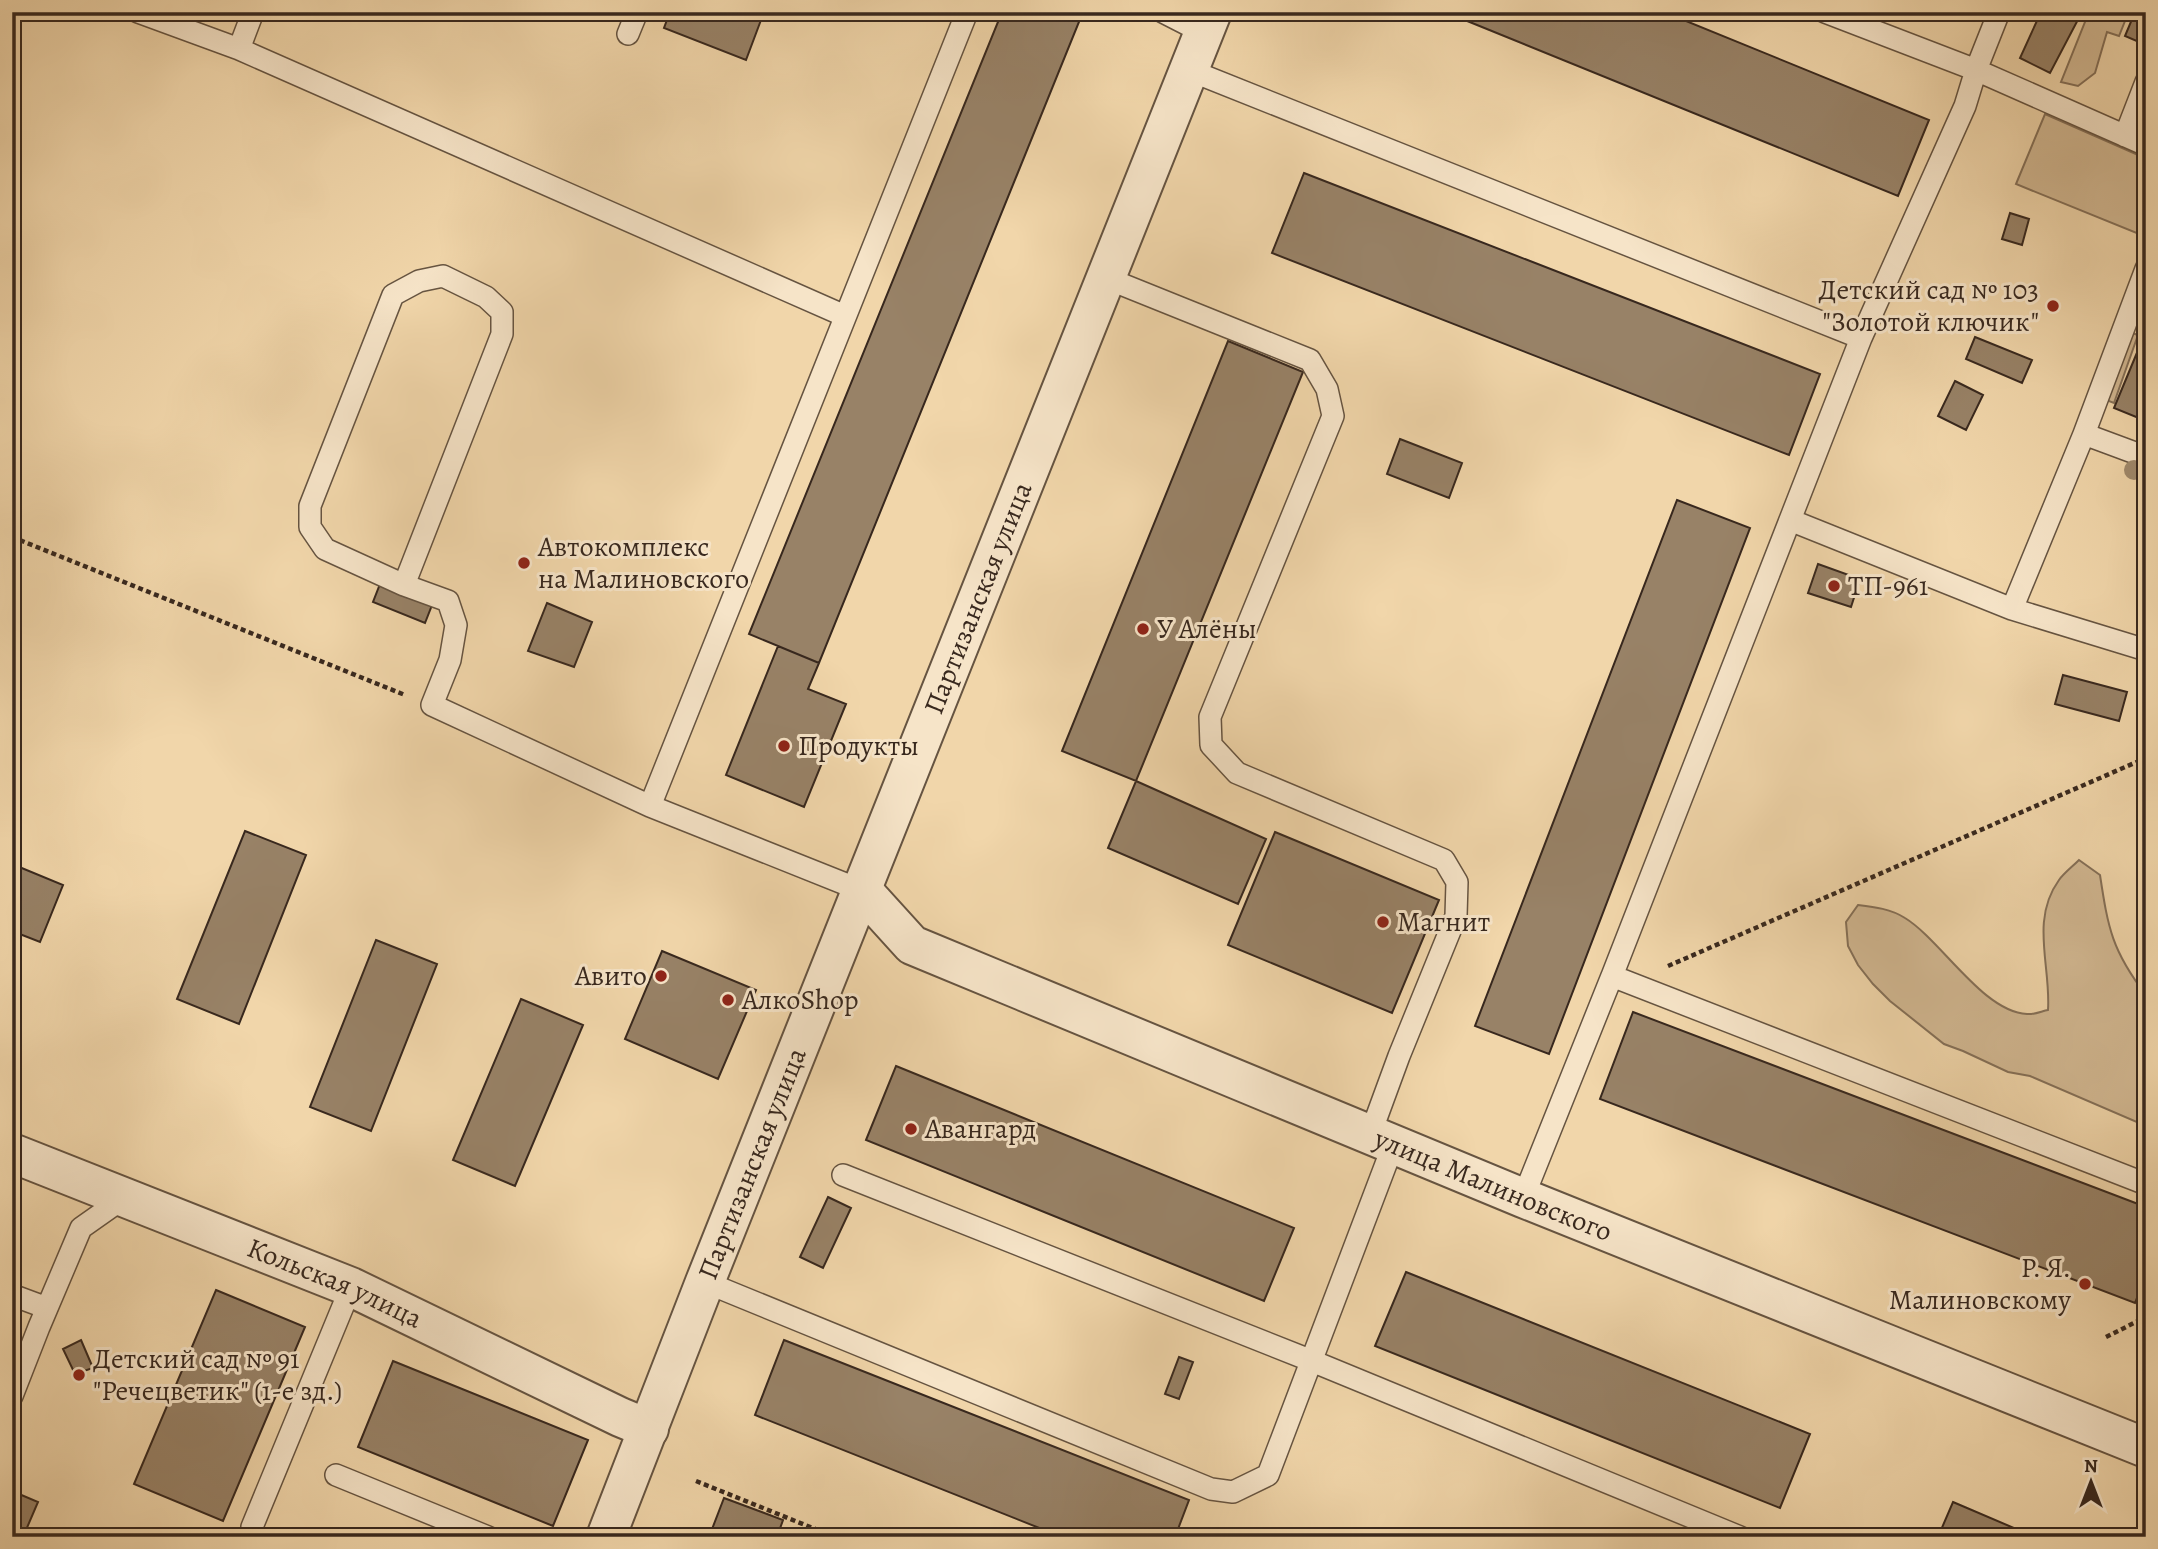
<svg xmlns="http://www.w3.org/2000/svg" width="2158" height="1549" viewBox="0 0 2158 1549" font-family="Alegreya,serif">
<rect width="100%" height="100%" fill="#f1d6aa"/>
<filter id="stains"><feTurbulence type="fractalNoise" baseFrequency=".00286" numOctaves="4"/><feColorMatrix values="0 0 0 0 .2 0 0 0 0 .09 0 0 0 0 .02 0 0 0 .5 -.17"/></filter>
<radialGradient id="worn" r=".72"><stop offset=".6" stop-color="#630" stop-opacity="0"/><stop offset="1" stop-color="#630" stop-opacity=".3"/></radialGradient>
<path fill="#d2b892" stroke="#857058" stroke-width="2" d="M2089,12L2125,21L2119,36L2107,32L2095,73L2078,86L2061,82Z
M2045,114L2145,158L2146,232L2144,236L2016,184Z
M2129,332L2138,335L2114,403L2106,400Z
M2079,860L2100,875C2108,928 2112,951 2146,995V1126L2030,1076L2008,1072L1963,1051L1944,1044L1890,1001L1873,984L1858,965L1848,946L1846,922L1858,905C1875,907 1891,909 1905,918C1941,940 1983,1012 2027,1014C2034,1015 2042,1011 2048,1010C2051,966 2030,920 2059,880C2064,873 2072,867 2079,860Z"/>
<path fill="#988267" stroke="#38281e" stroke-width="2" d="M670,12H764L746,60L664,28Z
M1002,12H1083L819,663L749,634Z
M1445,12H1664L1929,120L1898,196Z
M2041,12H2082L2050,73L2020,58Z
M2135,12L2146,16V45L2125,36Z
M1304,173L1820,374L1789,455L1272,253Z
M2010,213L2029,219L2022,245L2002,239Z
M2146,331V421L2114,408Z
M1975,337L2032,360L2022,383L1966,359Z
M1228,341L1303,372L1136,781L1062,751Z
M1955,381L1983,395L1966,430L1938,416Z
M1400,439L1462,463L1449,498L1387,474Z
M1677,500L1750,528L1549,1054L1475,1026Z
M1818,564L1860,579L1851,607L1808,593Z
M380,584L432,605L425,623L373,602Z
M547,603L592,622L574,667L528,651Z
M778,646L819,663L808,689L846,704L804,807L726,775Z
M2063,675L2127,692L2119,721L2055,704Z
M1136,781L1266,839L1238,904L1108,848Z
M245,831L306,855L239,1024L177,999Z
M1275,832L1439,900L1392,1013L1228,945Z
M12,864L63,885L40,942L12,931Z
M376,940L437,964L371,1131L310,1107Z
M662,951L756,990L718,1079L625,1039Z
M521,999L583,1025L515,1186L453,1160Z
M1633,1012L2146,1207V1274L2135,1303L1600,1099Z
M896,1066L1294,1228L1264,1301L866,1140Z
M828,1197L851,1208L823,1268L800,1257Z
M1406,1272L1810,1434L1780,1508L1375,1346Z
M216,1290L305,1327L223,1521L134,1484Z
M81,1340L93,1368L75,1374L63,1349Z
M784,1340L1189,1500L1175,1537H1062L755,1415Z
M1179,1357L1193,1362L1179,1399L1165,1394Z
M393,1361L588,1440L553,1526L358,1447Z
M12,1491L38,1502L23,1537H12Z
M724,1498L783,1520L777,1537H709Z
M1953,1502L2035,1537H1938Z"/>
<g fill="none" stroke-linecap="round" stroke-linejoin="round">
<defs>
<path id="service" d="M138,12L239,49L845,316
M1163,12L1204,33
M1825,12L1976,70L2146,145
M628,34L637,12
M239,49L253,12
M1189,70L1861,338L1965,106L1976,70L1999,12
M2125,136L2146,82
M2146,269L2084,434L2146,457
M1106,278L1310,360L1327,389L1333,416L1210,717L1211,745L1237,773L1444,860L1457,882L1456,916L1399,1056L1370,1135
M1790,520L2012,609L2146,650
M404,585L502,334V312L486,297L443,276L419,281L393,295L310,506V527L325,549L404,585L448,601L456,625L450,660L432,705L650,806L863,891
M2012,609L2084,434
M650,806L967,12
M1612,976L1861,338
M843,1175L1312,1361L1740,1537
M1523,1198L1612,976L2146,1184
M705,1282L1211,1489L1233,1492L1268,1475L1394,1143
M12,1295L47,1308
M12,1396L39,1327L81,1228L125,1197
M336,1475L488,1537
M252,1527L351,1287"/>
<g id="minor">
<path id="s1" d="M12,1153L351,1287L620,1417L649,1429"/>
</g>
<g id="tertiary">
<path id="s2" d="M863,891L912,945L1523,1198L2146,1448"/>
<path id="s3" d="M606,1537L705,1282L1212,12"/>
</g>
</defs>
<use href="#service" stroke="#665441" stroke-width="24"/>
<use href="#minor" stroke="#665441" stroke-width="42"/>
<use href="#tertiary" stroke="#665441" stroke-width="42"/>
<path stroke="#38281e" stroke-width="4.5" stroke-dasharray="5 3.5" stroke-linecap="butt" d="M12,537L405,695
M1668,966L2146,758
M2106,1337L2146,1317
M696,1481L835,1537"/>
<use href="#service" stroke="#f6e4c8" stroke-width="21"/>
<use href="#minor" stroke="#f6e4c8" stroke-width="38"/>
<use href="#tertiary" stroke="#f6e4c8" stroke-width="38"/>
</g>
<circle fill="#a08a6d" cx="2134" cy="470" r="10"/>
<g fill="#8f2418" stroke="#f6e4c8" stroke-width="2.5">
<circle cx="2053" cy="306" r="7"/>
<circle cx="524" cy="563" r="7"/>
<circle cx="1834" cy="586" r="7"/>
<circle cx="1143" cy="629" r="7"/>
<circle cx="784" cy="746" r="7"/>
<circle cx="1383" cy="922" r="7"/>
<circle cx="661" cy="976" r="7"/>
<circle cx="728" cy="1000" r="7"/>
<circle cx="911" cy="1129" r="7"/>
<circle cx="2085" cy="1284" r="7"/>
<circle cx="79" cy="1375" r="7"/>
</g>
<g text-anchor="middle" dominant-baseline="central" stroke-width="6" stroke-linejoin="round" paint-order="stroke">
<g font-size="28" fill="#38281e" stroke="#f6e4c8" text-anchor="start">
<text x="2039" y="290" text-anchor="end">Детский сад № 103<tspan x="2039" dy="32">"Золотой ключик"</tspan></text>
<text x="538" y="547">Автокомплекс<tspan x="538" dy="32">на Малиновского</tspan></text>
<text x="1848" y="586">ТП-961</text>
<text x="1157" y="629">У Алёны</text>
<text x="798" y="746">Продукты</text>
<text x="1397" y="922">Магнит</text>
<text x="647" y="976" text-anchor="end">Авито</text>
<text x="742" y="1000">АлкоShop</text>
<text x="925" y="1129">Авангард</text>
<text x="2071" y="1268" text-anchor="end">Р. Я.<tspan x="2071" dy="32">Малиновскому</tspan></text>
<text x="93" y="1359">Детский сад № 91<tspan x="93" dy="32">"Речецветик" (1-е зд.)</tspan></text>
</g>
<g font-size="28" fill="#38281e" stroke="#f6e4c8">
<text stroke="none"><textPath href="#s3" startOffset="1010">Партизанская улица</textPath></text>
<text stroke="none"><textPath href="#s3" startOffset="401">Партизанская улица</textPath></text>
<text stroke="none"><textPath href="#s2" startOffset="702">улица Малиновского</textPath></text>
<text stroke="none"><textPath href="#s1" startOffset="348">Кольская улица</textPath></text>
</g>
</g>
<rect width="2158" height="1549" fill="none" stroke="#f1d6aa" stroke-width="42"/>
<rect x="14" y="14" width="2130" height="1521" fill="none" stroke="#38281e" stroke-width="3.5"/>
<rect x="21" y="21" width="2116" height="1507" fill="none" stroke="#38281e" stroke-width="2"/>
<g transform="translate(2091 1482)" stroke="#f6e4c8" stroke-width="5" paint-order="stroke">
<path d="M0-5L12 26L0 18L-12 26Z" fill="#38281e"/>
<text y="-10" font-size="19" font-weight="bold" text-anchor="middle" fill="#38281e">N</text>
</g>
<rect width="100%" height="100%" filter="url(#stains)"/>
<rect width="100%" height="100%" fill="url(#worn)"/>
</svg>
